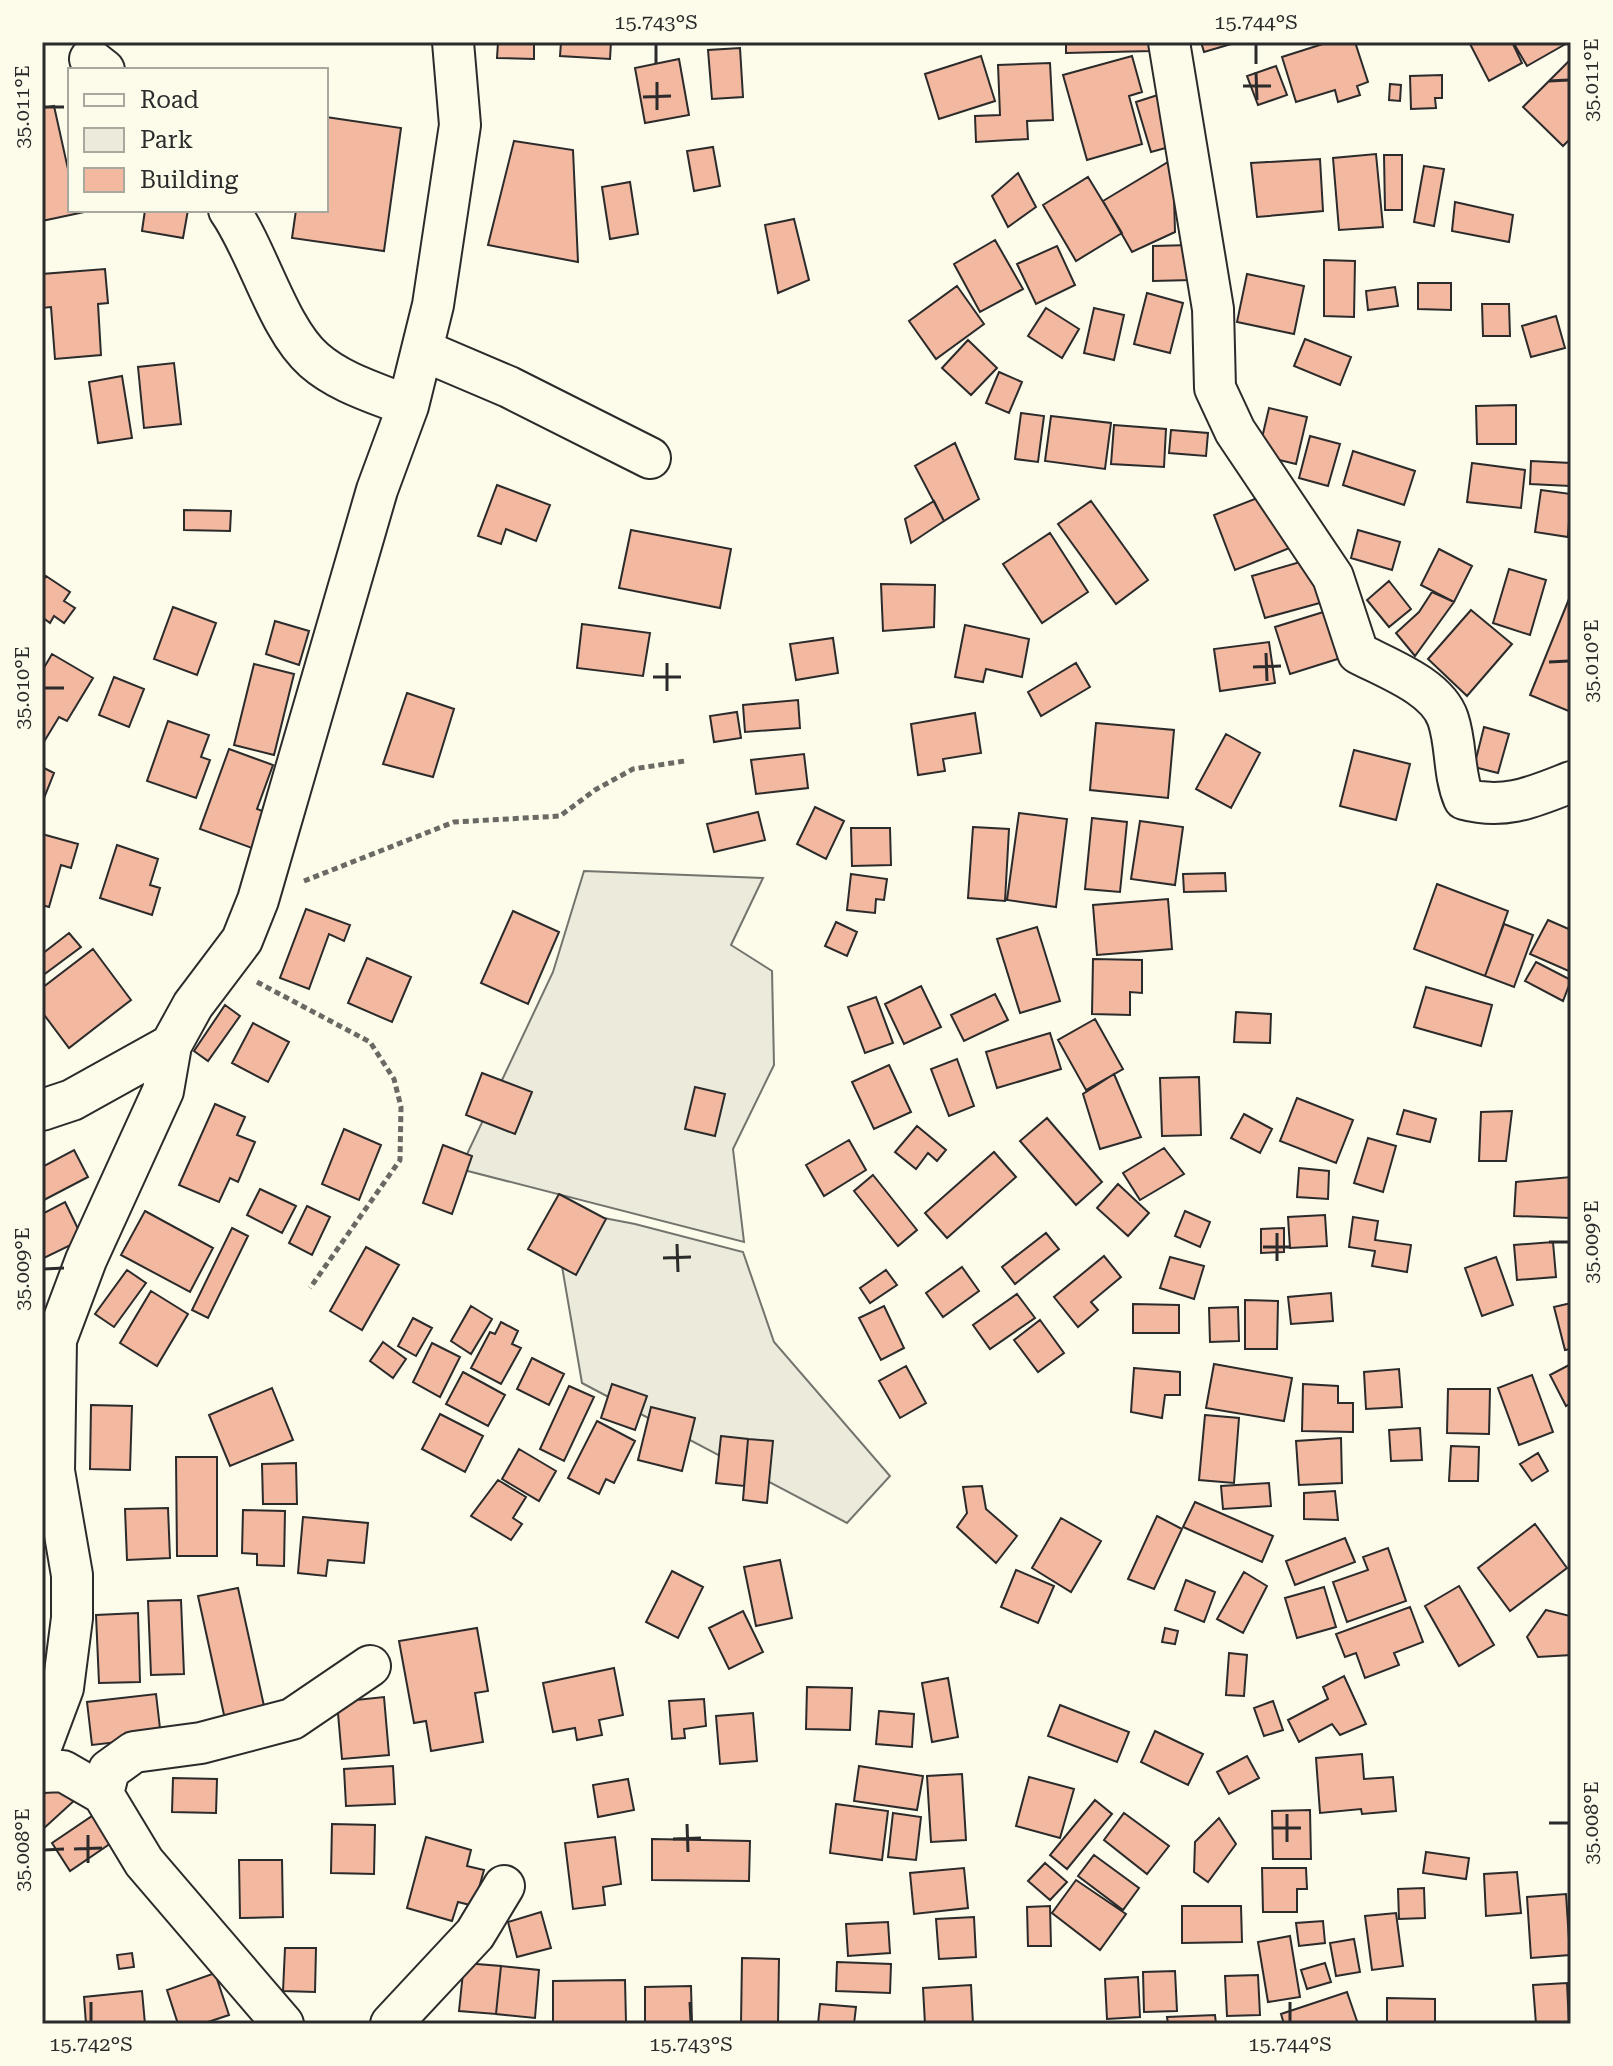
<svg xmlns="http://www.w3.org/2000/svg" width="1613" height="2066" viewBox="0 0 1613 2066" font-family="'Roboto Serif',serif">
<rect width="100%" height="100%" fill="#fdfbea"/>
<path fill="#ecebdb" stroke="#74746e" stroke-width="2" d="M584,871L763,878L731,945L772,971L774,1065L733,1149L744,1242L460,1169L553,972Z
M552,1208L635,1224L743,1252L774,1342L890,1476L847,1523L582,1383Z"/>
<path fill="#f2b8a0" stroke="#2b2b2b" stroke-width="2" d="M498,42H534V59L497,58Z
M561,42H611L610,59L560,56Z
M1066,42H1151L1152,51L1066,53Z
M1201,42H1238L1204,52Z
M1329,42H1355L1368,82L1357,86L1360,95L1338,102L1335,90L1296,102L1282,57Z
M1469,42H1512L1522,63L1489,81Z
M1513,42H1569L1527,66Z
M740,48L743,97L712,99L708,50Z
M981,56L995,101L939,119L925,74Z
M1132,56L1142,92L1129,96L1142,144L1087,160L1063,75Z
M679,59L689,115L645,123L635,68Z
M1571,59V138L1563,146L1523,107Z
M1050,63L1053,120L1027,121L1028,139L976,142L975,116L1000,115L998,65Z
M1276,66L1287,95L1258,105L1247,76Z
M1442,75V98H1435L1436,108L1411,109L1410,76Z
M1390,84L1401,85L1400,101L1389,100Z
M1164,93L1180,144L1151,152L1136,102Z
M54,106L70,178V210L89,211L42,221V108Z
M326,117L401,128L384,251L292,238L296,210H326Z
M514,141L573,150L578,262L488,245Z
M713,147L720,186L694,191L687,151Z
M1376,154L1383,227L1339,230L1333,158Z
M1384,155H1402V210H1385Z
M1173,159L1175,232L1132,252L1103,201Z
M1320,159L1323,211L1257,217L1251,163Z
M1424,166L1444,169L1434,226L1414,222Z
M1018,173L1036,207L1008,227L992,196Z
M1088,177L1122,233L1076,261L1043,205Z
M630,182L638,234L610,239L602,187Z
M1455,202L1513,215L1509,242L1452,231Z
M145,210H188L183,238L142,231Z
M794,219L809,280L778,293L765,225Z
M995,240L1023,289L980,312L954,264Z
M1191,245L1192,280L1153,281V246Z
M1057,246L1075,285L1036,304L1017,264Z
M1324,260L1355,261L1354,317L1324,316Z
M105,269L108,303L98,304L101,355L55,359L51,307L42,308V274Z
M1247,274L1304,286L1294,334L1237,322Z
M1418,283H1451V310L1418,309Z
M957,286L984,324L936,359L909,321Z
M1395,287L1398,306L1368,310L1366,291Z
M1147,293L1183,303L1170,353L1134,344Z
M1482,304H1509L1510,336H1483Z
M1046,308L1079,329L1062,358L1028,336Z
M1094,308L1124,315L1114,360L1084,353Z
M1556,316L1565,348L1531,357L1522,326Z
M1305,339L1351,357L1340,385L1294,366Z
M968,340L997,368L971,395L942,368Z
M174,363L181,424L144,428L138,367Z
M999,372L1022,382L1009,413L986,403Z
M122,376L132,438L98,443L89,382Z
M1516,405V444H1477L1476,406Z
M1269,408L1307,417L1296,464L1258,455Z
M1021,413L1044,416L1038,462L1015,459Z
M1051,416L1111,423L1105,469L1045,461Z
M1114,425L1166,429L1164,467L1111,464Z
M1171,430L1208,433L1206,456L1169,453Z
M1310,436L1340,444L1328,486L1299,478Z
M955,443L979,499L944,521L915,466Z
M1353,451L1415,471L1404,505L1343,485Z
M1531,461L1571,463L1570,486L1530,484Z
M1472,463L1525,470L1521,508L1467,502Z
M497,485L550,505L536,541L506,529L501,544L478,536Z
M1541,490L1571,494L1568,537L1535,532Z
M1270,493L1292,547L1235,570L1214,515Z
M934,501L944,521L911,543L905,519Z
M1091,501L1148,580L1116,604L1058,524Z
M184,510L231,511L230,531L184,530Z
M631,530L731,549L720,608L619,588Z
M1358,530L1400,542L1392,570L1351,558Z
M1050,533L1088,592L1042,623L1003,564Z
M1439,549L1472,566L1454,602L1421,585Z
M1314,558L1327,601L1265,618L1252,576Z
M1509,569L1546,580L1530,635L1493,623Z
M46,576L70,592L64,601L75,608L64,623L54,616L50,623L42,617V582Z
M1389,581L1411,609L1389,627L1367,600Z
M881,584L935,585L934,627L883,631Z
M1432,592L1454,602L1415,656L1396,633L1419,612Z
M1571,594V712L1530,695Z
M173,607L216,623L197,675L154,659Z
M1333,609L1347,656L1290,674L1275,627Z
M1471,610L1512,644L1467,696L1428,659Z
M275,621L309,631L299,665L266,654Z
M582,624L650,633L643,676L577,668Z
M965,625L1029,639L1022,677L986,669L983,682L955,677Z
M833,638L838,673L796,680L790,644Z
M1269,642L1275,683L1220,691L1214,649Z
M52,654L93,678L67,721L59,717L42,745V671Z
M1076,663L1090,687L1041,716L1028,692Z
M254,664L294,674L274,755L234,745Z
M114,677L144,689L129,727L99,715Z
M407,693L454,709L433,777L383,764Z
M798,700L800,728L745,732L743,705Z
M737,712L741,738L714,742L710,716Z
M975,713L981,753L943,759L945,771L918,775L911,724Z
M168,721L209,735L201,757L210,760L196,798L147,781Z
M1096,723L1174,730L1168,798L1090,790Z
M1484,727L1509,734L1498,773L1474,767Z
M1226,734L1260,753L1231,808L1196,789Z
M229,749L273,765L257,809L273,815L260,851L200,829Z
M1354,750L1410,764L1396,820L1340,806Z
M804,754L808,788L756,794L751,760Z
M42,767L54,773L44,798L42,797Z
M815,807L844,821L826,859L797,844Z
M758,812L765,840L714,852L707,824Z
M1019,813L1067,819L1056,907L1007,900Z
M1092,818L1127,822L1120,892L1085,889Z
M1140,821L1183,827L1175,885L1131,879Z
M973,827L1009,829L1005,901L968,898Z
M851,828H890L891,865L852,866Z
M42,834L78,844L71,868L61,865L49,907L42,905Z
M117,845L158,859L150,885L160,888L152,915L100,898Z
M1225,873L1226,891L1184,892L1183,874Z
M851,874L887,879L884,900L876,899L875,913L847,910Z
M1437,884L1508,911L1485,976L1414,949Z
M1168,899L1172,949L1097,955L1093,905Z
M306,909L350,925L344,941L329,934L309,989L280,978Z
M513,911L559,932L528,1004L481,983Z
M1548,920L1571,930V972L1530,954Z
M836,922L857,932L847,956L825,946Z
M1504,924L1533,935L1514,987L1485,976Z
M1037,927L1060,1001L1020,1013L997,939Z
M69,933L81,947L42,976V954Z
M93,949L131,1000L69,1048L42,1012V988Z
M367,958L411,977L392,1022L348,1003Z
M1093,959L1142,960V993L1130,992V1015L1092,1014Z
M1536,962L1571,980L1563,1001L1525,981Z
M921,986L941,1027L904,1044L885,1004Z
M1426,987L1492,1005L1481,1046L1414,1027Z
M995,994L1008,1020L964,1041L951,1015Z
M876,997L893,1043L865,1053L848,1007Z
M225,1005L240,1016L208,1061L194,1051Z
M1236,1012L1271,1014L1270,1043L1234,1042Z
M1095,1019L1123,1069L1086,1090L1058,1040Z
M253,1023L289,1042L268,1082L232,1063Z
M1050,1033L1061,1069L997,1088L986,1052Z
M957,1059L974,1106L949,1116L931,1069Z
M889,1065L911,1112L874,1129L852,1082Z
M482,1073L532,1092L515,1134L466,1115Z
M1114,1074L1141,1137L1100,1149L1083,1094Z
M1199,1077L1201,1135L1162,1136L1160,1078Z
M695,1087L725,1094L715,1136L685,1129Z
M1297,1098L1353,1120L1336,1163L1280,1141Z
M215,1104L245,1117L237,1135L255,1142L238,1182L230,1178L219,1202L179,1185Z
M1404,1110L1436,1119L1430,1142L1397,1134Z
M1512,1111L1506,1161H1479L1481,1112Z
M1244,1114L1272,1129L1260,1153L1231,1138Z
M1047,1118L1102,1182L1076,1205L1020,1141Z
M917,1126L946,1150L937,1161L928,1153L916,1169L895,1152Z
M344,1129L381,1145L359,1200L322,1184Z
M1368,1138L1396,1146L1383,1192L1354,1183Z
M849,1140L866,1170L824,1196L806,1165Z
M443,1145L472,1156L452,1214L423,1203Z
M1164,1148L1184,1174L1140,1200L1123,1173Z
M74,1150L88,1177L42,1201V1167Z
M994,1152L1016,1177L947,1238L925,1213Z
M1299,1168L1329,1171L1328,1199L1297,1197Z
M873,1175L917,1230L898,1246L854,1191Z
M1571,1177V1218L1514,1216L1516,1182Z
M1118,1184L1149,1213L1128,1236L1097,1208Z
M260,1189L296,1206L282,1233L247,1215Z
M559,1194L606,1219L576,1275L528,1249Z
M65,1202L83,1239L42,1259V1214Z
M307,1206L330,1217L312,1255L289,1243Z
M145,1211L213,1248L190,1292L121,1255Z
M1185,1211L1210,1222L1200,1247L1175,1236Z
M1325,1215L1327,1246L1290,1248L1288,1217Z
M1353,1217L1378,1221L1375,1240L1411,1245L1407,1272L1372,1266L1375,1251L1349,1247Z
M232,1228L248,1236L208,1318L192,1310Z
M1284,1228V1252L1261,1253V1229Z
M1046,1233L1059,1249L1015,1284L1002,1267Z
M1553,1242L1556,1277L1517,1280L1514,1245Z
M366,1247L399,1265L362,1330L330,1311Z
M1104,1256L1121,1277L1091,1302L1098,1310L1078,1327L1054,1297Z
M1170,1257L1204,1266L1194,1299L1160,1288Z
M1496,1257L1513,1305L1482,1316L1465,1268Z
M962,1267L979,1291L943,1317L926,1293Z
M127,1270L146,1283L114,1327L95,1314Z
M886,1270L897,1285L870,1303L860,1288Z
M151,1291L188,1314L157,1366L120,1343Z
M1331,1293L1333,1321L1291,1324L1288,1297Z
M1017,1294L1035,1318L990,1349L973,1325Z
M1245,1300L1278,1301L1277,1349H1245Z
M1571,1303V1349L1565,1350L1554,1307Z
M1133,1304L1179,1305V1333H1133Z
M471,1306L492,1319L471,1354L451,1341Z
M884,1306L904,1348L881,1360L859,1318Z
M1238,1307L1239,1341L1210,1342L1209,1308Z
M413,1318L432,1328L416,1356L398,1346Z
M1040,1320L1064,1353L1038,1372L1014,1340Z
M501,1322L518,1331L512,1344L521,1348L501,1384L471,1368L490,1332L495,1334Z
M383,1342L406,1359L393,1378L370,1361Z
M432,1343L460,1357L440,1397L413,1382Z
M532,1358L564,1374L549,1405L517,1389Z
M1214,1364L1292,1378L1284,1421L1206,1408Z
M1571,1364V1403L1566,1406L1550,1375Z
M906,1366L926,1403L900,1418L879,1381Z
M1134,1368L1180,1372V1395H1165L1162,1418L1131,1412Z
M1399,1369L1402,1407L1366,1409L1364,1372Z
M463,1372L505,1395L488,1426L446,1404Z
M1532,1375L1553,1432L1519,1445L1498,1388Z
M612,1384L647,1396L635,1430L601,1418Z
M1303,1384L1338,1386V1403H1353V1432L1302,1431Z
M569,1386L594,1397L564,1461L540,1449Z
M272,1388L293,1440L230,1466L209,1415Z
M1448,1389H1490L1489,1434L1447,1433Z
M91,1405L132,1406L130,1470L90,1469Z
M651,1407L695,1418L682,1471L638,1460Z
M440,1414L483,1436L465,1472L422,1449Z
M1205,1415L1239,1418L1234,1483L1199,1480Z
M597,1421L635,1441L614,1483L606,1479L599,1494L568,1478Z
M1420,1428L1422,1460L1391,1461L1389,1430Z
M721,1436L748,1439L744,1486L716,1483Z
M1341,1438L1342,1483L1299,1485L1296,1441Z
M748,1439L773,1441L767,1503L743,1500Z
M1451,1446L1479,1447L1478,1481H1449Z
M519,1449L556,1471L539,1501L502,1479Z
M1538,1453L1548,1471L1532,1481L1520,1464Z
M176,1457H217V1556H177Z
M296,1463L297,1504H263L262,1464Z
M498,1480L526,1497L513,1518L522,1524L511,1540L471,1516Z
M1269,1483L1271,1506L1223,1509L1221,1486Z
M982,1486L986,1509L1017,1536L996,1563L957,1527L967,1513L963,1487Z
M1335,1491L1338,1520L1304,1519V1493Z
M1195,1502L1273,1536L1262,1562L1183,1527Z
M168,1508L170,1558L127,1560L125,1509Z
M243,1510L285,1511L284,1566L257,1565V1554L242,1553Z
M1157,1516L1182,1529L1154,1589L1128,1579Z
M303,1517L368,1523L364,1563L328,1560L326,1576L298,1573Z
M1061,1518L1101,1541L1071,1592L1032,1568Z
M1535,1524L1567,1568L1510,1611L1478,1568Z
M1345,1538L1355,1562L1295,1585L1286,1561Z
M1388,1548L1406,1601L1347,1622L1333,1582L1368,1570L1363,1557Z
M780,1560L792,1618L756,1626L744,1567Z
M1016,1570L1054,1586L1038,1623L1001,1607Z
M672,1571L703,1587L678,1638L646,1622Z
M1244,1572L1267,1586L1243,1633L1217,1619Z
M1186,1580L1215,1592L1204,1622L1175,1610Z
M1459,1586L1494,1645L1459,1666L1425,1606Z
M1324,1587L1336,1627L1297,1638L1285,1598Z
M238,1588L266,1715L226,1724L198,1596Z
M181,1600L184,1674L151,1675L148,1601Z
M1410,1607L1423,1642L1394,1653L1399,1665L1365,1678L1356,1653L1345,1657L1336,1634Z
M1546,1610L1570,1616L1571,1655L1538,1657L1527,1637Z
M743,1611L763,1652L729,1669L709,1628Z
M138,1613L140,1682L99,1683L96,1615Z
M477,1628L488,1691L475,1693L483,1742L431,1751L426,1721L414,1723L399,1641Z
M1165,1628L1178,1631L1175,1644L1162,1642Z
M1229,1653L1247,1655L1244,1696L1226,1695Z
M614,1668L623,1715L599,1720L602,1735L577,1740L575,1728L553,1732L543,1683Z
M1344,1676L1366,1724L1340,1735L1332,1724L1299,1742L1288,1720L1328,1699L1323,1687Z
M948,1678L958,1737L932,1742L922,1683Z
M807,1687L852,1688L850,1730L806,1729Z
M156,1694L161,1737L92,1745L87,1702Z
M384,1697L389,1755L342,1759L337,1702Z
M704,1699L706,1726L684,1729L685,1738L672,1739L669,1701Z
M1273,1701L1283,1730L1264,1736L1254,1708Z
M1060,1705L1129,1732L1117,1762L1048,1736Z
M879,1711L914,1714L912,1747L876,1744Z
M753,1713L757,1761L720,1764L716,1716Z
M1155,1731L1203,1754L1188,1785L1141,1762Z
M1362,1754L1364,1779L1393,1777L1396,1811L1362,1814L1361,1809L1320,1813L1316,1758Z
M1247,1756L1259,1778L1229,1794L1217,1772Z
M393,1766L395,1804L346,1806L344,1769Z
M859,1766L923,1776L917,1810L854,1801Z
M962,1774L966,1840L931,1842L927,1776Z
M1029,1777L1074,1789L1060,1838L1016,1826Z
M173,1778L217,1779L216,1813L172,1812Z
M628,1779L634,1810L598,1817L593,1785Z
M59,1780L76,1799L42,1830V1796Z
M1095,1800L1112,1814L1067,1869L1050,1855Z
M836,1804L888,1811L882,1860L830,1853Z
M1310,1810L1311,1859H1273L1272,1811Z
M98,1812L117,1839L70,1871L52,1843Z
M893,1813L921,1817L916,1860L888,1857Z
M1124,1813L1169,1846L1147,1874L1104,1840Z
M1219,1818L1236,1844L1208,1882L1194,1872L1195,1842Z
M332,1824L375,1825L374,1874L331,1873Z
M426,1837L471,1850L467,1866L484,1870L474,1906L458,1902L452,1921L407,1908Z
M615,1837L621,1884L603,1887L605,1905L573,1909L565,1843Z
M652,1839L750,1841L749,1881L652,1880Z
M1426,1852L1469,1858L1466,1879L1423,1873Z
M1094,1855L1139,1888L1123,1910L1078,1876Z
M239,1860H282L283,1917L240,1918Z
M1045,1863L1067,1882L1050,1900L1028,1881Z
M964,1868L968,1908L914,1914L910,1873Z
M1262,1868H1306L1307,1889H1297V1912H1263Z
M1517,1872L1521,1913L1486,1916L1484,1874Z
M1076,1880L1126,1914L1100,1950L1052,1913Z
M1424,1888L1425,1918L1399,1919L1398,1889Z
M1566,1894L1570,1955L1531,1958L1527,1897Z
M1050,1906L1051,1946H1028L1027,1907Z
M1182,1906H1241L1242,1942L1182,1943Z
M541,1912L551,1948L517,1957L508,1922Z
M1396,1913L1403,1966L1372,1970L1365,1916Z
M974,1917L976,1957L939,1959L936,1919Z
M1323,1921L1325,1943L1299,1946L1296,1923Z
M888,1922L890,1953L848,1956L846,1924Z
M1290,1936L1300,1997L1268,2002L1258,1942Z
M1354,1939L1360,1972L1336,1976L1330,1943Z
M285,1948H316L315,1992L283,1991Z
M132,1953L134,1967L119,1969L117,1955Z
M742,1958L779,1959L778,2024H741Z
M837,1962L891,1964L890,1993L836,1991Z
M464,1963L501,1966L496,2014L459,2011Z
M1325,1963L1331,1982L1307,1989L1301,1970Z
M501,1966L539,1970L535,2018L496,2014Z
M1175,1971L1177,2011L1144,2012L1143,1972Z
M215,1973L229,2015L202,2024H178L167,1990Z
M1258,1975L1260,2015L1227,2016L1225,1976Z
M1138,1977L1140,2017L1107,2019L1105,1979Z
M625,1980L626,2022L553,2023V1981Z
M1567,1983L1569,2023L1536,2024L1533,1985Z
M971,1985L973,2024H925L923,1988Z
M691,1986L692,2024H645V1987Z
M142,1991L145,2024H86L84,1997Z
M1347,1992L1358,2024H1284L1281,2014Z
M1387,1998L1435,1999V2024H1387Z
M820,2004L856,2007L854,2024H818Z
M1215,2015L1216,2024H1168L1167,2017Z"/>
<g fill="none" stroke-linecap="round" stroke-linejoin="round">
<defs>
<path id="minor" d="M1169,42L1213,309L1215,388L1235,431L1333,577L1358,653C1386,668 1437,686 1448,719C1457,746 1453,773 1464,799C1505,810 1533,797 1571,782
M90,59L104,70
M229,210C258,251 278,329 314,360C340,383 376,393 408,406
M422,350L509,387L650,458
M42,1110L72,1100L171,1045
M42,1744L63,1688L72,1618V1575L54,1471L56,1340L86,1260L163,1091L171,1045L193,1005L242,940L258,900L377,490L408,406L433,305L460,125L453,42
M42,1772L63,1771L103,1794L144,1862L283,2024
M103,1794L109,1770L134,1752L201,1743L292,1719L370,1666
M391,2024L475,1934L504,1886"/>
</defs>
<use href="#minor" stroke="#2b2b2b" stroke-width="44"/>
<path stroke="#6a6964" stroke-width="5" stroke-dasharray="6 4" stroke-linecap="butt" d="M304,881L454,822L560,816L595,790L633,769L685,761
M257,982L370,1042L394,1079L401,1107L400,1160L310,1288"/>
<use href="#minor" stroke="#fdfbea" stroke-width="40"/>
</g>
<path fill="none" stroke="#2b2b2b" stroke-width="3" d="M656,44V64M1256,44V64M1256,72L1257,100M1549,81L1569,80M657,82V110M1243,86H1271M643,97L671,96M44,107H64M1266,653L1267,681M1549,662L1569,661M667,663V691M1253,667L1281,666M653,677H681M44,688H64M1277,1233V1261M1549,1242H1569M677,1244L678,1272M1263,1247H1291M663,1258L691,1257M44,1269L64,1268M1287,1814V1842M1549,1823H1569M687,1824L688,1852M1273,1828H1301M88,1835V1863M673,1839L701,1838M74,1849L102,1848M44,1850L64,1849M91,2002V2022M690,2002L691,2022M1290,2002V2022"/>
<rect width="1613" height="2066" fill="none" stroke="#fdfbea" stroke-width="88"/>
<rect x="68" y="68" width="260" height="144" fill="#fdfbea" stroke="#a9a89e" stroke-width="2"/>
<rect x="84" y="94" width="40" height="12" fill="#fdfbea" stroke="#a9a89e" stroke-width="2"/>
<text x="140" y="108" font-size="24" fill="#2b2b2b">Road</text>
<rect x="84" y="128" width="40" height="24" fill="#ecebdb" stroke="#a9a89e" stroke-width="2"/>
<text x="140" y="148" font-size="24" fill="#2b2b2b">Park</text>
<rect x="84" y="168" width="40" height="24" fill="#f2b8a0" stroke="#a9a89e" stroke-width="2"/>
<text x="140" y="188" font-size="24" fill="#2b2b2b">Building</text>
<rect x="44" y="44" width="1525" height="1978" fill="none" stroke="#2b2b2b" stroke-width="3"/>
<g font-size="20" text-anchor="middle" fill="#2b2b2b">
<text x="656" y="29">15.743°S</text>
<text x="1256" y="29">15.744°S</text>
<text transform="translate(1591 80) rotate(-90)" y="7">35.011°E</text>
<text transform="translate(22 107) rotate(-90)" y="7">35.011°E</text>
<text transform="translate(1591 661) rotate(-90)" y="7">35.010°E</text>
<text transform="translate(22 688) rotate(-90)" y="7">35.010°E</text>
<text transform="translate(1591 1242) rotate(-90)" y="7">35.009°E</text>
<text transform="translate(22 1269) rotate(-90)" y="7">35.009°E</text>
<text transform="translate(1591 1823) rotate(-90)" y="7">35.008°E</text>
<text transform="translate(22 1850) rotate(-90)" y="7">35.008°E</text>
<text x="91" y="2051">15.742°S</text>
<text x="691" y="2051">15.743°S</text>
<text x="1290" y="2051">15.744°S</text>
</g>
</svg>
